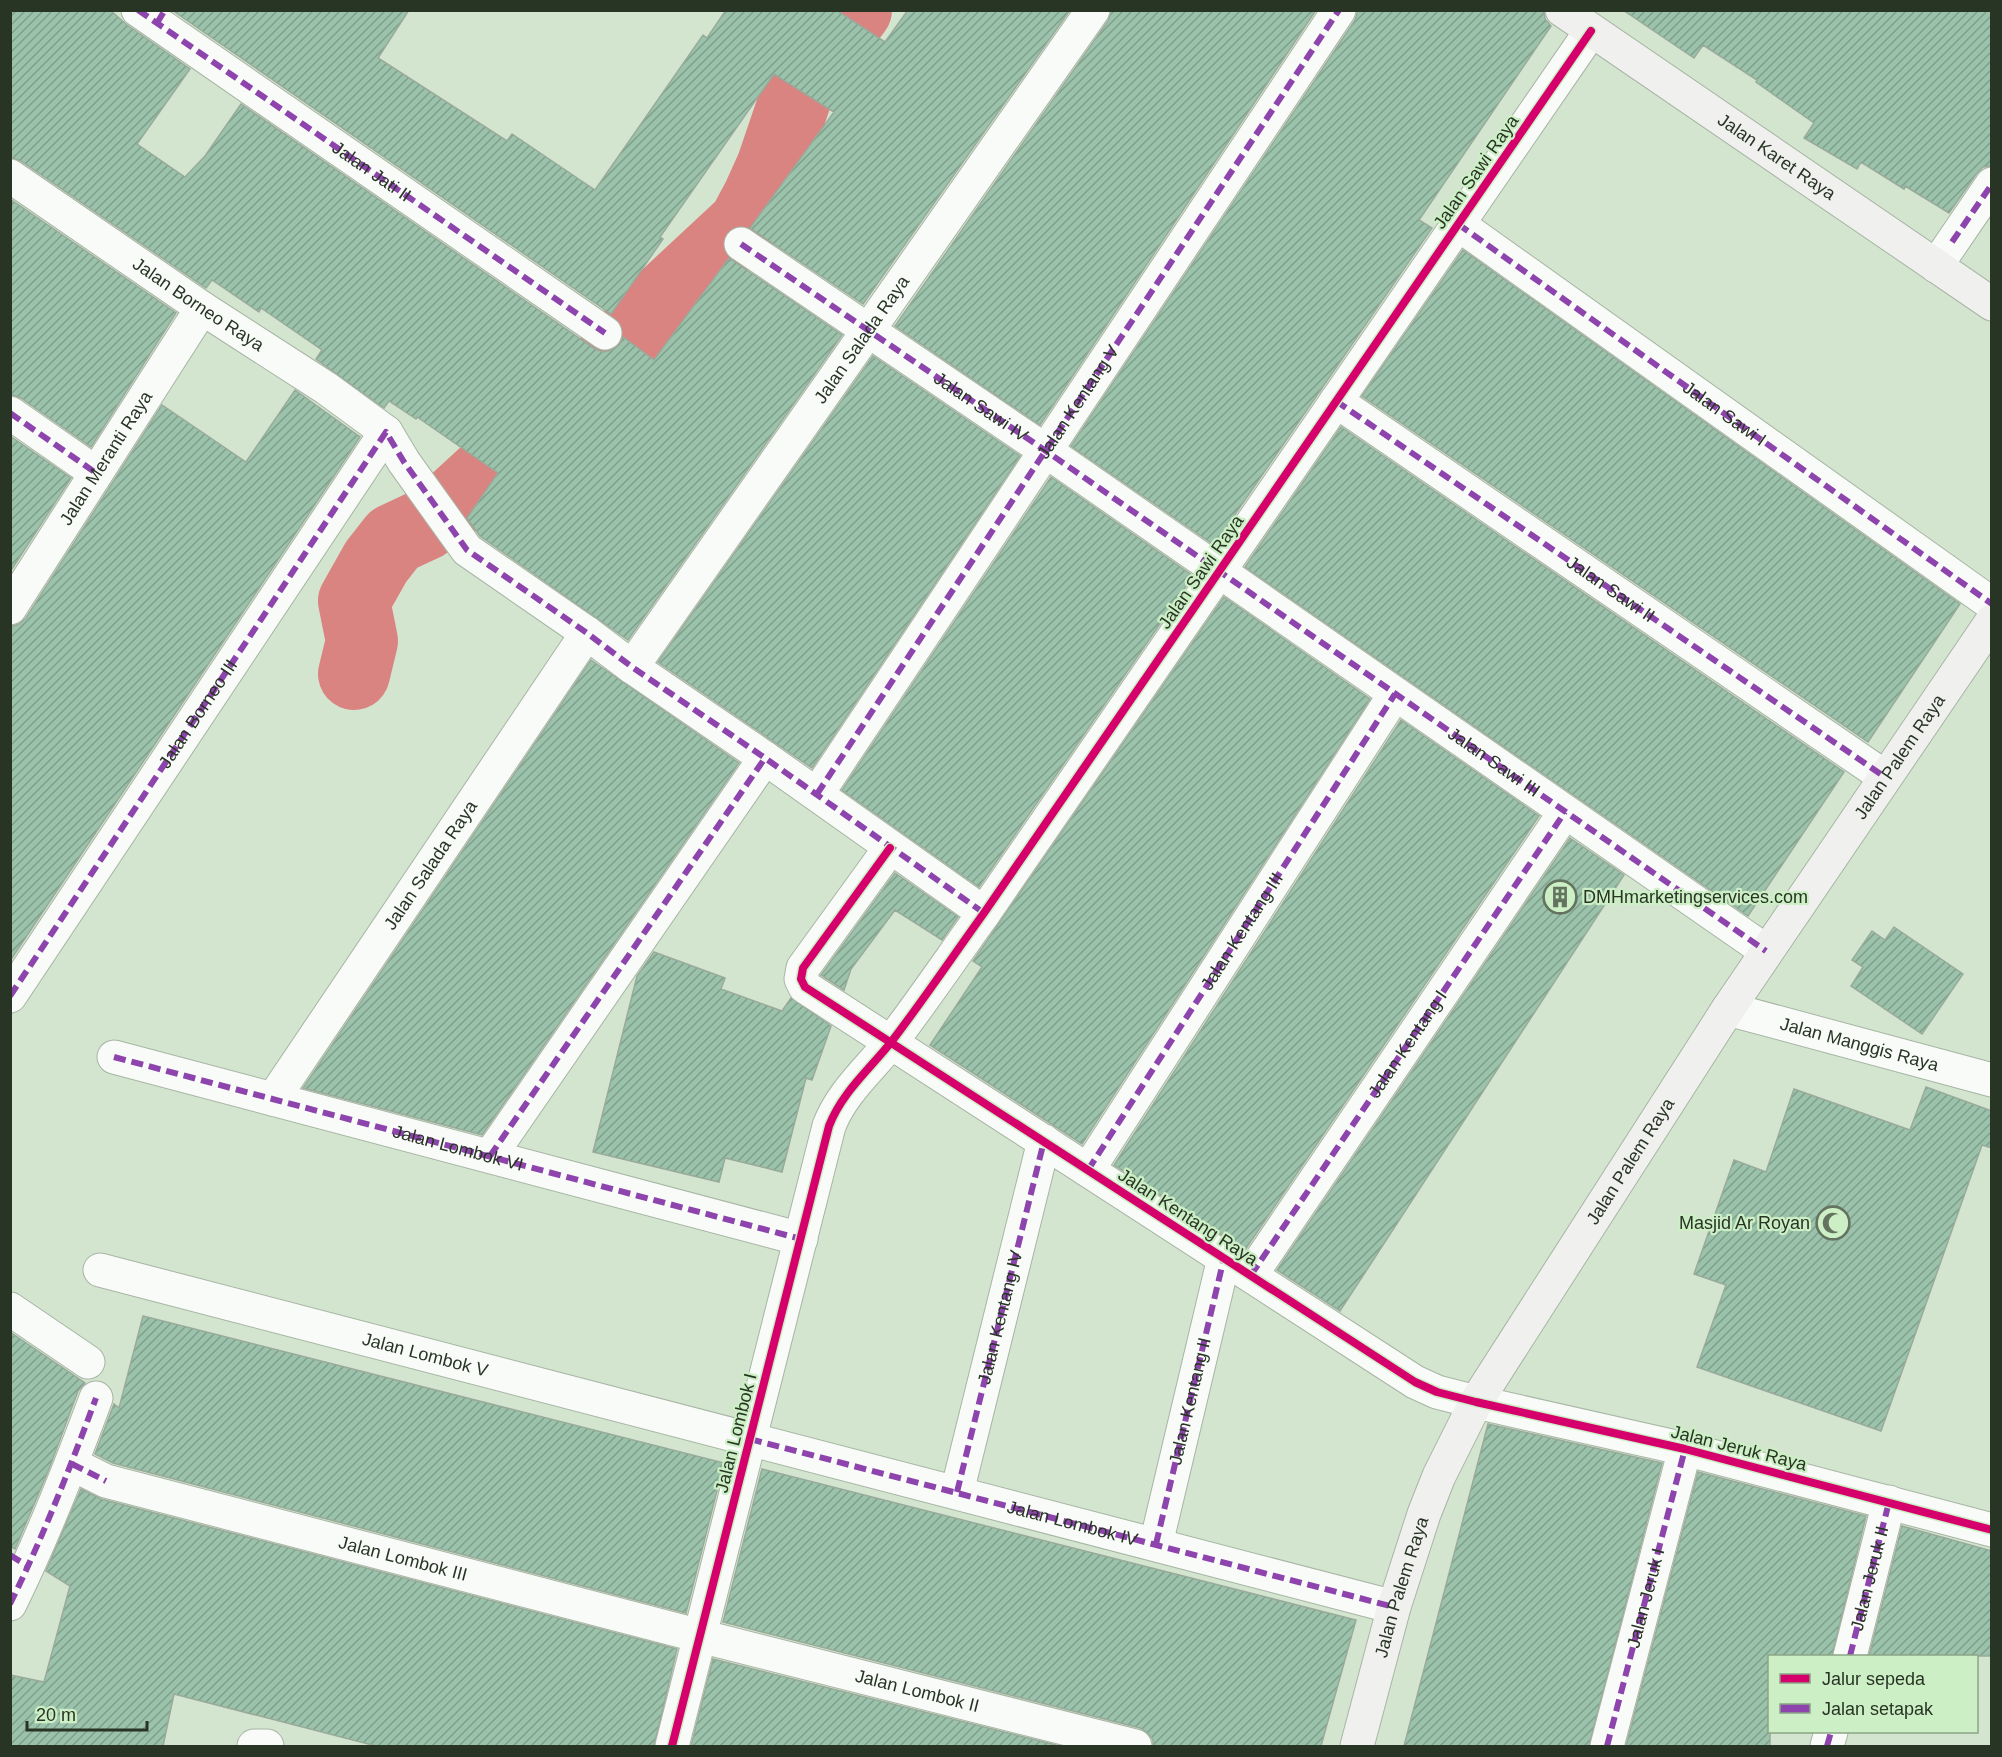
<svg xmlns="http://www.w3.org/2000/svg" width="2002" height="1757" viewBox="0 0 2002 1757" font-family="Helvetica,sans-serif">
<defs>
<pattern id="building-hatch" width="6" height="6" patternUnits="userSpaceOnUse" patternTransform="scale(1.5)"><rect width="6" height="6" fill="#9bc3ab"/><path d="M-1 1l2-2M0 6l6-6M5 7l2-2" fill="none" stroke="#7e9f8b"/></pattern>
</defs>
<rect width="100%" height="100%" fill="#d3e5cf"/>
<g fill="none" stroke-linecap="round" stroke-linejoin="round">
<path stroke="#da8482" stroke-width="72" d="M354,674L362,641L354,601L376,562L394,539L424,525L453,503L489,470L512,454L577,397L656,306L744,224L758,198L772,167L801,82L856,10"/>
</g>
<path fill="url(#building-hatch)" stroke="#99aa9b" stroke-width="1.5" d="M10,10H110L127,25L190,69L137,144L185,177L205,156L241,104L595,349L603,352L612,350L620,344L623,337L654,360L729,258L842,335L628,640L480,536L467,518L498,473L417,417L416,419L389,401L384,408L316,359L322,350L261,308L259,312L212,280L206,288L21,161L10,157Z
M172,10H409L378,58L507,141L512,134L595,190L703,35L707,38L726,10H836L885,42L908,10H1070L863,304L750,228L834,112L774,74L660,237L663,239L611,314Z
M1112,10H1316L1040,425L895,326L1108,21Z
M1358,10H1544L1545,19L1551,26L1419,220L1432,228L1214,545L1071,446L1355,20Z
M1623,10H1992V166L1983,167L1977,173L1949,213L1905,186L1904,189L1861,162L1857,169L1804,138L1814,123L1756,82L1757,80L1703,45L1694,58Z
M10,199L176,313L91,447L21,398L10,394Z
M1463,250L1960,604L1868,742L1362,396Z
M873,356L1020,456L812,768L658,662Z
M295,390L360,437L10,961V627L19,624L26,618L162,405L246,462Z
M1341,427L1844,772L1748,916L1245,567Z
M10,436L71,478L10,572Z
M1051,477L1193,576L979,887L842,790Z
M1224,597L1370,699L1082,1144L930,1045L982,967L973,961Z
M591,660L739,763L482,1135L303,1088Z
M1401,720L1539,816L1245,1250L1114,1165Z
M1570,838L1624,875L1340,1311L1277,1270Z
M895,873L958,917L942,940L895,910L851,969L844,990L821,975Z
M1894,927L1963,974L1922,1034L1851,986L1863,967L1852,960L1872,931L1885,940Z
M654,952L725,978L721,989L782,1011L791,998L831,1026L812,1080L806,1078L782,1172L725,1158L719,1182L593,1152L637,976Z
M1926,1087L1992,1111V1148L1982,1145L1881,1431L1697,1367L1726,1285L1694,1274L1734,1160L1766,1172L1794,1089L1910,1130Z
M143,1316L724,1463L686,1613L113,1463L95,1454L114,1404L119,1408Z
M10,1332L85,1383L78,1391L49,1469L15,1549L10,1546Z
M1488,1424L1662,1463L1589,1746H1404Z
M762,1469L1356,1620L1321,1746H1153V1740L1148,1733L1140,1728L723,1622Z
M1698,1472L1866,1516L1832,1656H1770V1746H1626Z
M81,1489L101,1499L677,1649L654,1746H376L174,1694L163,1746H10V1675L44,1682L70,1586L46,1571Z
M1902,1526L1992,1551V1656H1869Z
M713,1659L1060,1746H691Z"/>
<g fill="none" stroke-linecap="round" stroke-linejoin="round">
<defs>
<g id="street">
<path id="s1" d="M138,10L605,333"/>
<path id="s2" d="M10,176L202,308L326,388L386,432L404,462L467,550L587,633L632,667L765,758L984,913"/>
<path id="s3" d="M1458,224L1992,604"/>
<path d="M741,244L1046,451L1766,951"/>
<path d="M1936,266L1992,184"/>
<path id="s4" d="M1336,401L1885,777"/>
<path d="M10,413L96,473"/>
<path id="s5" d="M10,608L202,308"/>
<path id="s6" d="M632,667L1093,10"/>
<path id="s7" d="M817,794L1339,10"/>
<path d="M890,848L803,968L801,979L805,987L1415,1382L1437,1392L1476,1402L1685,1449L1992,1530"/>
<path d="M10,996L386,432"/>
<path id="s8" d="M1728,1009L1992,1080"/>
<path d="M114,1057L801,1239"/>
<path id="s9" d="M273,1099L587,633"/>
<path d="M490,1156L765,758"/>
<path d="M1088,1170L1395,694"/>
<path id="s10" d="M100,1270L1394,1607"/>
<path d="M1251,1275L1565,812"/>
<path d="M10,1309L88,1362"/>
<path id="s11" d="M72,1464L106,1481L700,1636L1135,1746"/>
<path d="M957,1492L1044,1141"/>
<path d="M1156,1544L1224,1258"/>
<path d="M10,1604C43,1537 70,1468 96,1398"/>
<path id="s12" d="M1850,1656L1889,1502"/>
<path d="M254,1746H267"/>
<path d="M672,1746L829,1126C842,1092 870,1069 892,1041C924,999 953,956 984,913L1591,31"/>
<path d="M1607,1746L1685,1449"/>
<path d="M1827,1746L1831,1732"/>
</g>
<g id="secondary">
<path id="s13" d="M1562,10L1992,304"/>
<path id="s14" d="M1357,1746L1394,1607L1424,1514L1439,1476L1476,1402L1728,1009L1992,621"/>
</g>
</defs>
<use href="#street" stroke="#a7b5a4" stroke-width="35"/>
<use href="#secondary" stroke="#a7b5a4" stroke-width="35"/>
<use href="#street" stroke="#f8fbf8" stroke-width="33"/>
<use href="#secondary" stroke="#f0f0ef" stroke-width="33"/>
<g stroke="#8e44ad" stroke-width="6" stroke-dasharray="12 6" stroke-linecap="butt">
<path d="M138,10L605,333"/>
<path d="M157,23L165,10"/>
<path d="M1458,224L1992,604"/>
<path d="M1952,242L1992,184"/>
<path id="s15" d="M741,244L1046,451L1766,951"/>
<path d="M1336,401L1885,777"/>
<path d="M10,413L96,473"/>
<path d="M817,794L1339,10"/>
<path id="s16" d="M10,996L386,432L404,462L467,550L587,633L632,667L765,758L984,913"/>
<path id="s17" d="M114,1057L801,1239"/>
<path d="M490,1156L765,758"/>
<path id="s18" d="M1088,1170L1395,694"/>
<path id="s19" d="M1251,1275L1565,812"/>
<path d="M750,1439L1394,1607"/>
<path d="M72,1464L106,1481"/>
<path id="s20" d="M957,1492L1044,1141"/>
<path id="s21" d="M1156,1544L1224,1258"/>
<path d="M10,1555L29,1567"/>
<path d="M10,1604C43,1537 70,1468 96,1398"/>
<path d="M1850,1656L1889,1502"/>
<path id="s22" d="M1607,1746L1685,1449"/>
<path d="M1827,1746L1831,1732"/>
</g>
<defs>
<path id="cycleway" d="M890,848L803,968L801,979L805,987L1415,1382L1437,1392L1476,1402L1685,1449L1992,1530
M672,1746L829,1126C842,1092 870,1069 892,1041C924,999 953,956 984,913L1591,31"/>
</defs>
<use href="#cycleway" stroke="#cdefc5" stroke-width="11"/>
<use href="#cycleway" stroke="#d6006c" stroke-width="8"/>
</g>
<defs>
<symbol id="building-ring" viewBox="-11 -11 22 22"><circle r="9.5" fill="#cdefc5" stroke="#647360" stroke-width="1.5"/><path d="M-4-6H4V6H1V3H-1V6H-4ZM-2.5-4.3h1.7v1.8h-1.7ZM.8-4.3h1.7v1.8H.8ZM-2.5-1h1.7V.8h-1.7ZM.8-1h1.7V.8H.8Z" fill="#647360"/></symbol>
<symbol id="mosque-ring" viewBox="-11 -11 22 22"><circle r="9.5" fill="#cdefc5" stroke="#647360" stroke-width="1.5"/><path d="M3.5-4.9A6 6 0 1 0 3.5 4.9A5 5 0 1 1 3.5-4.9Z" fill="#647360"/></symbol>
</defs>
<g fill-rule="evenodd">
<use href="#building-ring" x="1541" y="878" width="38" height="38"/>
<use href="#mosque-ring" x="1814" y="1204" width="38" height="38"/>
</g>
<g text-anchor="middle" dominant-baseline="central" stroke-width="4.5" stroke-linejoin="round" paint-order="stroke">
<g font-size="18" fill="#283525" stroke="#cdefc5">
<text stroke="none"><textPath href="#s13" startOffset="260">Jalan Karet Raya</textPath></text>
<text stroke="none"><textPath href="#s1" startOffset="284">Jalan Jati II</textPath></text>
<text transform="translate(1476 172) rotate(-55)">Jalan Sawi Raya</text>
<text stroke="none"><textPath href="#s2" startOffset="228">Jalan Borneo Raya</textPath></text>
<text stroke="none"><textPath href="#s6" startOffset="400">Jalan Salada Raya</textPath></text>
<text stroke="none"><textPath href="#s7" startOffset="471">Jalan Kentang V</textPath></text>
<text stroke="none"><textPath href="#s15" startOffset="290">Jalan Sawi IV</textPath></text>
<text stroke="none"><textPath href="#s3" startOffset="327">Jalan Sawi I</textPath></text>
<text stroke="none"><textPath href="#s5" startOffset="178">Jalan Meranti Raya</textPath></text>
<text transform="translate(1201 572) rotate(-55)">Jalan Sawi Raya</text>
<text stroke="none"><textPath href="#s4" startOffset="333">Jalan Sawi II</textPath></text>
<text stroke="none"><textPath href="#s16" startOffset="339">Jalan Borneo III</textPath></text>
<text stroke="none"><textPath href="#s14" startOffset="1137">Jalan Palem Raya</textPath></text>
<text stroke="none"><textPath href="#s15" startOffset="914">Jalan Sawi III</textPath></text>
<text stroke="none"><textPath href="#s9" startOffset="282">Jalan Salada Raya</textPath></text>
<text stroke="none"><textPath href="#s18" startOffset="284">Jalan Kentang III</textPath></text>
<text stroke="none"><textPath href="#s19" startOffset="279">Jalan Kentang I</textPath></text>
<text stroke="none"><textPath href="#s8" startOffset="136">Jalan Manggis Raya</textPath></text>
<text stroke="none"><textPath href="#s17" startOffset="356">Jalan Lombok VI</textPath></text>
<text stroke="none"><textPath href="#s14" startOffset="651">Jalan Palem Raya</textPath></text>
<text transform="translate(1188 1217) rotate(33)">Jalan Kentang Raya</text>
<text stroke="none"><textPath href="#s20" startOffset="180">Jalan Kentang IV</textPath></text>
<text stroke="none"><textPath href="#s10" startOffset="336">Jalan Lombok V</textPath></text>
<text stroke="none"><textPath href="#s21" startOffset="147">Jalan Kentang II</textPath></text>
<text transform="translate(736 1433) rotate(-76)">Jalan Lombok I</text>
<text transform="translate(1739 1448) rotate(14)">Jalan Jeruk Raya</text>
<text stroke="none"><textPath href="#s10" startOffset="1005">Jalan Lombok IV</textPath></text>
<text stroke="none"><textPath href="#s11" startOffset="345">Jalan Lombok III</textPath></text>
<text stroke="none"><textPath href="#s12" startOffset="80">Jalan Jeruk II</textPath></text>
<text stroke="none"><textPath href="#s14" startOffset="165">Jalan Palem Raya</textPath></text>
<text stroke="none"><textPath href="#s22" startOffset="153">Jalan Jeruk I</textPath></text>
<text stroke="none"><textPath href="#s11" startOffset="876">Jalan Lombok II</textPath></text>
</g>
<g font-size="18" fill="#283525" stroke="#cdefc5" text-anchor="start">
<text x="1583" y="897">DMHmarketingservices.com</text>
<text x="1810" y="1223" text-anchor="end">Masjid Ar Royan</text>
</g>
</g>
<rect width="2002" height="1757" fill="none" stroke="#283525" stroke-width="24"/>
<rect x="1768" y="1655" width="210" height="78" fill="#cdefc5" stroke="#8ba585" stroke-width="1.5"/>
<rect x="1780" y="1674" width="30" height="9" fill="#d6006c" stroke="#8ba585" stroke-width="1.5"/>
<text x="1822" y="1685" font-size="18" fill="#283525">Jalur sepeda</text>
<rect x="1780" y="1704" width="30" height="9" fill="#8e44ad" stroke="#8ba585" stroke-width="1.5"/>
<text x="1822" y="1715" font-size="18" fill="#283525">Jalan setapak</text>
<path d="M27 1721v9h120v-9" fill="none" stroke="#283525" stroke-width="3"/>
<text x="36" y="1721" font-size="18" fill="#283525" stroke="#cdefc5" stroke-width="4.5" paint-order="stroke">20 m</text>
</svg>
